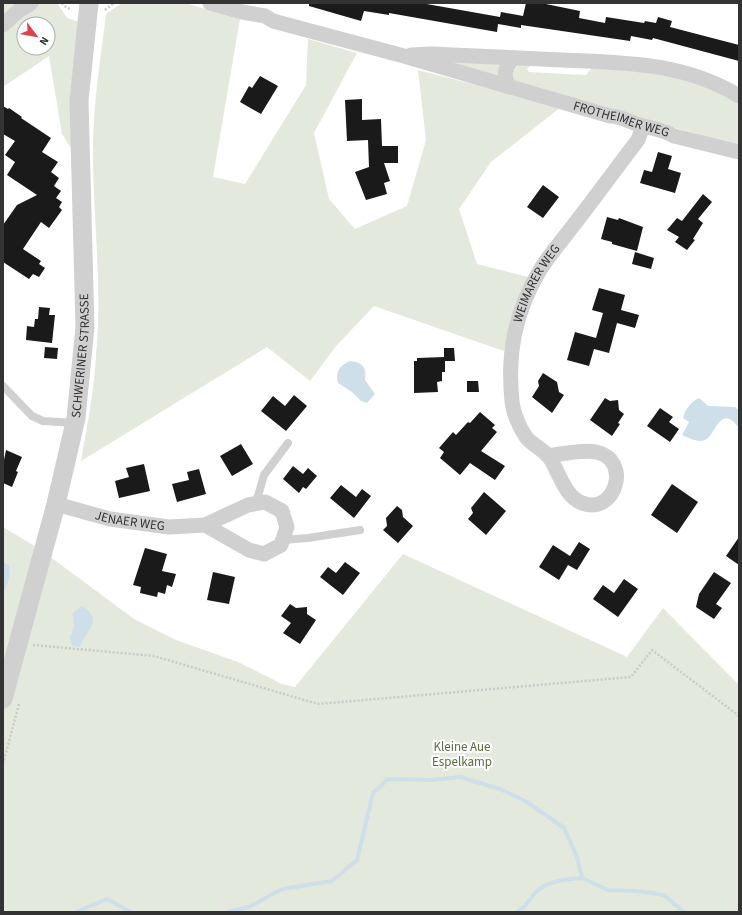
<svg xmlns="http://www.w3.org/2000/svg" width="742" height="915" viewBox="0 0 742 915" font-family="'Source Sans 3',sans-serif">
<rect width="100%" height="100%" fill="#fff"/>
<path fill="#e3e9dd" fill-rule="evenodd" d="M3,3H57L67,18L80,22L71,148L62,134L49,56L3,87ZM24,24H48V48H24Z
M122,3H185L240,19L213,177L245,184L306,85L308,39L357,53L314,133L329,199L355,229L407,206L426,140L418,70L561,107L491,162L459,209L477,264L532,278L521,302L504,351L374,306L336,346L310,381L267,347L81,461C87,427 94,391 96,356C103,285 92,212 93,141C94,98 101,56 106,14Z
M440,60H505L502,80Z
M533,63L527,69L529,72L586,75L594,65L669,76L705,86L739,103V143L734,145L511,80V74L519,64Z
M3,527L41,550L134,619L176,640L238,662L282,684L295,687L403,554L627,657L663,608L739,685V912H3Z"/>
<path fill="#cedfea" d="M350,361C362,362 367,367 365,380L375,394L367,403L361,401L352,392L338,383C335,372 339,366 350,361Z
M699,398L708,406L735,407L739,410V428C720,402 716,435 705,440C698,443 689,438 682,435L689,422L683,418C685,409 691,402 699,398Z
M3,562L9,565C11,576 8,583 3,593Z
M82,606C105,620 85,631 80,647L72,646L70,637L74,626L73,613Z"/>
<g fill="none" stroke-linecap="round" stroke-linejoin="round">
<path stroke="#cedfea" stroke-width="4" d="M76,912L107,899L131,912
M228,912L249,907L282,889L332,881L357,860L373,793L388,779L432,780L460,777L500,789L527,802L564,828L577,857L582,878L608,890L637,891L664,895L684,912
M517,912C526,907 528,901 534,894C545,881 567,879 582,878"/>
</g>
<path fill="#1a1a1a" d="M309,3H421L500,17L501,12L523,16L526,3H541L580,11L579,18L605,23L606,17L644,23L645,21L656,23L658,17L672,21L670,27L739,45V61L653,38L652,40L631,36L630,41L521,25V28L498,24L497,32L389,13V15L364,11L361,21L309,6Z
M260,76L278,86L261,114L240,102L249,86L252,88Z
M362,99V120L381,119L382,146H398V163H384L390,181L384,183L387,194L366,200L355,172L369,167L368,140L347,141L345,100Z
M3,106L8,109L9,108L22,117L21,118L51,138L42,152L58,162L51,172L59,178L54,186L61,191L56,198L62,202L59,207L62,210L49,228L41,222L23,249L41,261L39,264L45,268L39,277L33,274L29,279L3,262V225L17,205L37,195L7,175L15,162L5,155L15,141L3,134Z
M658,152L672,156L668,169L681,173L675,193L640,183L644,170L652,172Z
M543,185L559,197L543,218L527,207Z
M703,194L712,202L698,219L703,223L693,239L695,240L687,250L675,242L679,237L667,230L677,218L682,221Z
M607,217L618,220L619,218L643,227L637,251L612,244V242L601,239Z
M635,252L654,258L651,269L632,264Z
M599,288L625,295L621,310L639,315L635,328L617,323L609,353L594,349L589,366L567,360L575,332L596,338L603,313L592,310Z
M39,307L50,308L49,315H55L52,343L26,340L27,326L34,327L35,319H38Z
M45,347L58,348L57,359L44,358Z
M444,348H454L455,361H445V372H442V381L437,382L438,392L414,393V361H417V358L444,357Z
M543,373L557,382L559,392L564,395L552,413L532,397L539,386L538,381Z
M467,381H478L479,392H467Z
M294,395L307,406L286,431L261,411L273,396L285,406Z
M605,398L610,401L618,400L619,410L624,414L618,423L620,424L612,436L590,420Z
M660,408L673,417L669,422L679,429L670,442L647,426Z
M480,412L495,425L492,428L497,432L481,451L505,466L495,480L470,463L460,475L440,458L444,452L439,448L453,432L456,435L468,422L470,423Z
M241,444L253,464L232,476L220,456Z
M6,450L22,457L16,471L18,472L12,487L3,483V465Z
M144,464L150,491L119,498L115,481L129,477L126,468Z
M293,466L303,474L308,468L317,476L306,489L303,487L299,493L283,479Z
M199,469L206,494L177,502L172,484L189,480L187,472Z
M672,484L698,502L677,533L651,515Z
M341,485L356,497L362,489L371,496L354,518L330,498Z
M484,492L506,511L486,535L468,519L473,513L471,508Z
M397,506L402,510L403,517L413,526L398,543L383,530L387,526L386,518Z
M739,537V565L726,556Z
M579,542L590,549L577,570L568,565L559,580L539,567L553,545L570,556Z
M145,548L167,554L162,571L176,574L172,587L167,585L165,594L158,592L157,597L140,593L141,587L133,585Z
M345,562L360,573L343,595L320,577L328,567L336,573Z
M213,572L235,577L229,604L207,600Z
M714,572L731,583L716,604L722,608L714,619L696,607L699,594Z
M624,579L638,589L618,617L593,599L603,585L614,593Z
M290,604L296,608L307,607V614L316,620L300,644L283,633L291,623L281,616Z"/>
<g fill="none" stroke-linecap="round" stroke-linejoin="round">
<path stroke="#cacaca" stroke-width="2.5" stroke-dasharray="2 2" stroke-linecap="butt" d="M62,3L66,7L72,10
M105,10L114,3
M33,645L154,656L318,704L631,677L652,650L739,716
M3,764L19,704"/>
<path stroke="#d0d0d0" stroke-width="8" d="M3,386L32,416L43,421L75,423
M256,503L264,475L288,443
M283,540L308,538L360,530"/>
<g stroke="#d0d0d0" stroke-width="15">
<path id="s1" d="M210,3L242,12L265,16L273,21L404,56L610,116C620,116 625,120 634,123C648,128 662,129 674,136L739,152"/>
<path d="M3,25L18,11L31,3"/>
<path d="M411,55L431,54C474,56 518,58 562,60C626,63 682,62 739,96"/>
<path d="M509,87C503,75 504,68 514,58"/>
<path id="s2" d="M548,456C561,454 584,449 596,452C632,459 616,516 582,503C564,496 559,471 549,457C543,449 532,445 526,437C519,427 513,412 512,401C507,353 515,312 540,270C550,254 564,238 576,222C597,195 617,167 638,140L643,126"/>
<path id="s3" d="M56,504L110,519L169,527L205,525L249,550L264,554L281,545L287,527L282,511L265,502L248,505L205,525"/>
</g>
<path stroke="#d0d0d0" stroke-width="19" id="s4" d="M3,699L56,504L76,418L85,327L79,101L89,3"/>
</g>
<g text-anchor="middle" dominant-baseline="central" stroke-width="4" stroke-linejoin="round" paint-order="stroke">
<g font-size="13" fill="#333" stroke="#fff">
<text stroke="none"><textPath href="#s1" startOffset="428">FROTHEIMER WEG</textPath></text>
<text stroke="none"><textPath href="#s2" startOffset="385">WEIMARER WEG</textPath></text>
<text stroke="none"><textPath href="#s4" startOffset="353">SCHWERINER STRASSE</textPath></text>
<text stroke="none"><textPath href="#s3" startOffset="76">JENAER WEG</textPath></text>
</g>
<g font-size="13" fill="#566d42" stroke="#fff">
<text x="462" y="747">Kleine Aue<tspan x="462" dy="15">Espelkamp</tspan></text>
</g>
</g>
<rect width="742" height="915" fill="none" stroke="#333333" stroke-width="8"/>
<g transform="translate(36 36) rotate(122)"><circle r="19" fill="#ffffff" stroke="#adadad"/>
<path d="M0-3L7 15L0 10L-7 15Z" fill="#dc434d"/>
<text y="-6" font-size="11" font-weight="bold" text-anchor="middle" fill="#333333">N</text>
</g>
</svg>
